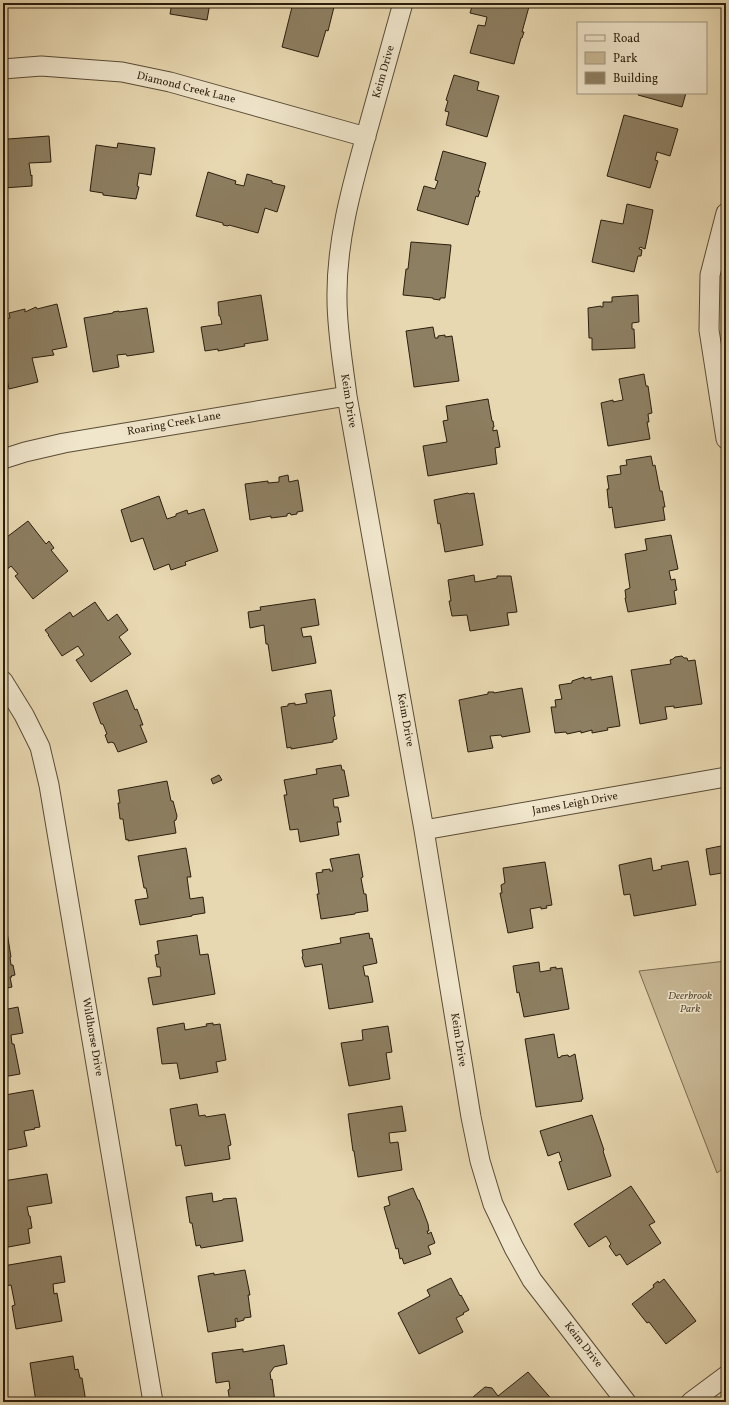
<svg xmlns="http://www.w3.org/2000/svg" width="729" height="1405" viewBox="0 0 729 1405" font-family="Vollkorn,serif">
<rect width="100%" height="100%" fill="#e8d8b1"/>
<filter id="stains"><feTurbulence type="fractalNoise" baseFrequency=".005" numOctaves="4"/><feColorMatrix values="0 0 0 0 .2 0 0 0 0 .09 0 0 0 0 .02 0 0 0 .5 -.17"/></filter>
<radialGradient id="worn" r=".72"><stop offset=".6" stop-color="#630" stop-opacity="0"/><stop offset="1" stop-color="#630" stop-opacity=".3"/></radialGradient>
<path fill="#c8b895" stroke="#7a6b51" d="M726,961V1166L717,1173L639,971Z"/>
<path fill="#8d7f62" stroke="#2b1e0d" d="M172,3H210L207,20L170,14Z
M293,3H320L334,7L328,31L326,30L318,57L282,47Z
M473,3H530L522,32H524L522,38H521L514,64L470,53L478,25L485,26L487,17L470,13Z
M454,75L479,82L477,90L499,96L487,137L446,125L449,112L445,111L448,101L446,100Z
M639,93H686L682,107L638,95Z
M624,115L678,129L670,156L657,152L655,160L658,161L650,188L607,176Z
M49,136L51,162L29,163L31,176L32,175V186L3,188V141L8,140V139Z
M118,143L155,148L151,175L139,173L137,186L139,187L136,199L103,195V193L90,191L96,145L117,148Z
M443,151L486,163L478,191H480L478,197L476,196L468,225L417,210L424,186L435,189L438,181L435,180Z
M208,172L236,181L235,184L244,186L247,174L272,181V183L285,186L277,212L265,208L258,233L229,225L228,226L223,225V223L196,216Z
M627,204L653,210L645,249L640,247L639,249L642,250L641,256H638L634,272L592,262L601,220L623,224Z
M411,242L451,245L445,298H440V300L433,299V298L403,295L406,269H408Z
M261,295L268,340L244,344L245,346L218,351V349L205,351L201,327L222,324L220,316H219L218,302Z
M638,295L639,322L632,323V329H634L635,348L592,350V338H589L588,308L601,306V307H603V302H612V297Z
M57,304L67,347L52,350L54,355L32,358L38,382L9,389L3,361V319L10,318L9,313L25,309V312L36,307L37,309Z
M147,308L154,352L127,356L126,354L117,355L119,367L93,372L84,318L113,313V312L119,311V312Z
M433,327L435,338H438V336L445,335V337L452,336L459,381L414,387L406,331Z
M644,374L646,386H648L652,413L648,414L649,422H647L650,439L608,446L601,403L613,400V402L623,400L619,379Z
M488,399L492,421H493L494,427H493V431L497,430L500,447L495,448L497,464L428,476L423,446L447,442L443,421L448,420L446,406Z
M651,456L653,466L655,465L660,491H662L665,507H663L665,520L615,528L612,507L609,508L607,489H609L607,476L621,474L620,466L627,465L626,460Z
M288,475L289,482L298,480L303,511L297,512V514L291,515L290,513L287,514V516L271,518V516L250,520L245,484L268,481V483L279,482V477Z
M468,493L469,494L474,493L483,545L445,552L440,523L438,524L434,500Z
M159,496L167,519L176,516V514L187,510L188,514L204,509L218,551L185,562L186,565L171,570L169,564L154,570L143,538L131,542L121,510Z
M28,521L46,544L49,541L54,548L51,550L68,571L33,599L15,576L18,574L11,566L3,573V540Z
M671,535L678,569L669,571L671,580L675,579L676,586L677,590L674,591L676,604L628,612L625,598H626L625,590L630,588L625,554L647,550L645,539Z
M474,575L475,582L497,578V576H511L517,612L507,613L509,625L470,631L467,615L452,616L449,601H451L448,580Z
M315,599L319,625L301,628L303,637L311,636L316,663L272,671L268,644H266L264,625L250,628L248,612L261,610L260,607Z
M95,602L108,621L117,614L128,630L119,637L131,654L91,682L76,660L84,655L78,646L62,656L48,635H49L45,630L70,612L73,617Z
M682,656L684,658H687L688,661L695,660L702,704L674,708V706L665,707L667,719L640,724L631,670L671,664L670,660L673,659L675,657Z
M612,676L620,726L607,728L608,730L592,733V730L581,733V731L567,734L566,732L555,733L551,707H556L555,700L562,699L559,685L572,683V681L584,677V679L591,677V680Z
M522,688L530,732L502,737L501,735L490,736L493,748L468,752L459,700L488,694V692H494V693Z
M127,690L135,710L137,709L143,725H140L147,742L118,752L114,743H113L112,742L108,743L105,735L107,734L103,724H101L93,703Z
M331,690L335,716L333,717L337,739L333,740V742L291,749V747L287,748L281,707L288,706V704L295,703V705L307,703L305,694Z
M341,765L342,770H344L349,796L333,799L334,807H338L341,822H337L339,835L300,842L298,829L290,830L284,795H287L284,780L317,774L316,769Z
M219,775L222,780L213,784L211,779Z
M167,781L171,801H173L177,816L176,820L174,821L176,833L128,841V839L126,840L123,819H120L118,803H120L118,790Z
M726,845V894L725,887H726L722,873L710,875L706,849Z
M186,848L191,877H187L190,899L203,897L205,913L192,915V916L140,925L135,900L148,898L146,888H144L138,856Z
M359,854L363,877L361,878L364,894H366L368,911L355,913V914L321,919L317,894H319L316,873L323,872L322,870L330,869V871H333L330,859Z
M651,858L653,871L662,869L661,866L688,861L696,905L634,916L630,894L624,895L619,865Z
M545,862L552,905L546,906L547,908L541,909V907L530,909L533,928L508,933L500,893H502L501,885L505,883L503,868Z
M7,932L11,957H10L11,965H13L15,975L11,976L12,977H10L12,987L3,989V933Z
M369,933L370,939L372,938L377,963L363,966L365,976H368L373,1002L329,1009L322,964L305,967L302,957L303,956L302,950L341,943L340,938Z
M197,935L200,955L208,954L215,994L153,1005L148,978L161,976L160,967H157L155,955L159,954L157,941Z
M539,962L540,972L551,970L550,968L556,967V969L562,968L569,1009L524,1017L519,992L517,993L513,966Z
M18,1007L23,1033L11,1035L12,1044H14L20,1074L3,1077V1010Z
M184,1023L185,1030L207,1026L206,1024L213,1023V1025L220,1024L226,1060L216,1062L218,1072L180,1079L177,1063L162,1064L157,1028Z
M388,1026L392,1052L386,1053L390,1079L349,1086L341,1043L363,1040L362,1030Z
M554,1034L558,1058L561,1057V1056L568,1055L569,1057L575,1054L583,1099L581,1100L582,1101L536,1107L525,1039Z
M33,1090L40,1127L34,1128L35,1129L24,1131L27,1146L3,1151V1104L7,1103L5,1095Z
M197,1104L199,1116L205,1115L206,1117L225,1114L231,1145L228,1146L230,1159L185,1166L181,1145L176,1146L170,1109Z
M402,1106L406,1131L389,1133L390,1143L398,1142L402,1170L358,1177L354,1151H353L348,1114Z
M592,1115L604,1150L603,1151L611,1176L568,1190L559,1162L562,1161L559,1152L548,1156L540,1131Z
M47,1174L52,1203L27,1207L29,1216H30L32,1228L28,1229L30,1243L3,1248V1181Z
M631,1186L655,1222L649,1225L661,1243L627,1265L620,1254L616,1256L609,1246L611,1244L606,1236L589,1247L574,1224Z
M413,1188L418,1200H419L428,1224L429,1231H427L428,1234L431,1232L435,1243L428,1246L431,1254L404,1264L402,1258L400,1259L398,1248L396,1249L384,1207L390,1205L388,1197Z
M212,1193L213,1202L223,1200V1199L236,1198L243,1241L201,1248L200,1245L196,1246L192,1223H190L186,1197Z
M61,1256L65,1282L53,1284L54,1294L57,1293L62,1321L16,1329L12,1306L15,1305L11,1285L3,1286V1266Z
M245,1270L250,1295H248L251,1317L244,1318V1320L237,1322V1318L235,1319L236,1327L208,1332L198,1276L214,1273V1275Z
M451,1278L460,1296L461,1295L469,1310L463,1313L464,1314L456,1318L463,1332L419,1354L398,1313L430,1296L427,1290Z
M664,1279L696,1321L666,1344L649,1322L647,1323L632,1304L654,1287L653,1285L658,1281L659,1283Z
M284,1345L287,1364L274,1367L270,1373L271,1380L272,1379L275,1402H230L228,1390L230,1389L229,1381L216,1383L212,1353L243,1349V1352Z
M73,1356L75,1370L78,1369L80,1378H82L86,1402H36L30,1363Z
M528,1372L554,1402H473V1397L485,1387L492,1388L498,1396Z"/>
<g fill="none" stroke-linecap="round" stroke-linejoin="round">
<defs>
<path id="minor" d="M403,3C391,46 379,89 367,132C352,186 336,242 337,299C337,331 343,364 347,396L424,830L471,1117L480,1161L493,1204L514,1248L532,1280L626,1402
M3,69L41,66L122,72L170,82L366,137
M726,213L710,275L709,330L726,439
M3,459L25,452L64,443L347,396
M3,681L24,715L40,747L49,785L153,1402
M424,830L726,777
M691,1402L726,1376"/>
</defs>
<use href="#minor" stroke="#5a4c36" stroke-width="21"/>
<use href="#minor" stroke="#f0e6cc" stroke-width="19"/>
</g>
<g text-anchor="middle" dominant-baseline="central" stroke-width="3" stroke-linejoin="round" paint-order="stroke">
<g font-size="11" fill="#2b1e0d" stroke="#f0e6cc">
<text transform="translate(384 72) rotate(-74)">Keim Drive</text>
<text transform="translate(186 88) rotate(14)">Diamond Creek Lane</text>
<text transform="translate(348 401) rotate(81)">Keim Drive</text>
<text transform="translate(174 424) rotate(-10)">Roaring Creek Lane</text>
<text transform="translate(405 720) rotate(80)">Keim Drive</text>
<text transform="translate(575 804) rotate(-10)">James Leigh Drive</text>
<text transform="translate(92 1037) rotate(80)">Wildhorse Drive</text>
<text transform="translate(458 1040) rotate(81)">Keim Drive</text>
<text transform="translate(583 1345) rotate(52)">Keim Drive</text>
</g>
<g font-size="11" font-style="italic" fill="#5a4c36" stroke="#f0e6cc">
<text x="690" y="996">Deerbrook<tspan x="690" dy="13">Park</tspan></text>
</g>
</g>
<rect width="729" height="1405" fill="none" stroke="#e8d8b1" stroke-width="16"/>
<rect x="4" y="4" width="721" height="1397" fill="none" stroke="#2b1e0d" stroke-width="2"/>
<rect x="8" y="8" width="713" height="1389" fill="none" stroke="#2b1e0d"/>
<rect x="577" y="22" width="130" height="72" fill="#f0e6cc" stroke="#a19680"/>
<rect x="585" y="35" width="20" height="6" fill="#f0e6cc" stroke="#a19680"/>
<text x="613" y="42" font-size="12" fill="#2b1e0d">Road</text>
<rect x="585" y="52" width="20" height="12" fill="#c8b895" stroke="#a19680"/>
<text x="613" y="62" font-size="12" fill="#2b1e0d">Park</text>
<rect x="585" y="72" width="20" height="12" fill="#8d7f62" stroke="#a19680"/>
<text x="613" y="82" font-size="12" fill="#2b1e0d">Building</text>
<rect width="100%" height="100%" filter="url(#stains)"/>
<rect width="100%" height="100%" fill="url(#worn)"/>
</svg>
